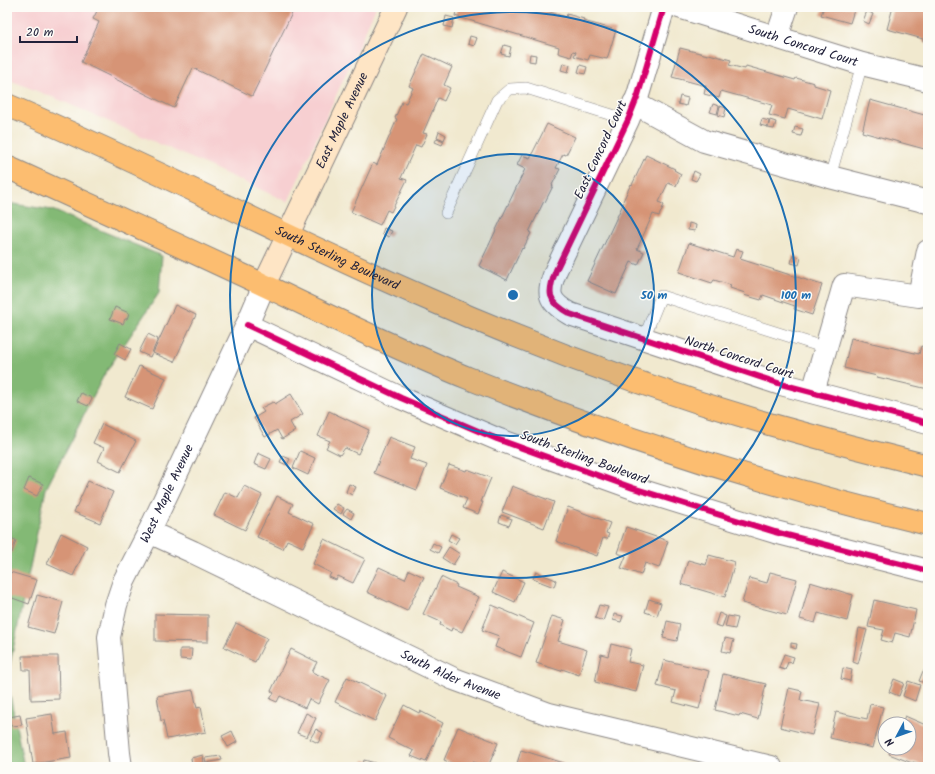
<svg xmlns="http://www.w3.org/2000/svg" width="935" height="774" viewBox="0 0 935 774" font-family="Kalam,sans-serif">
<rect width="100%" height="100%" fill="#fdfcf7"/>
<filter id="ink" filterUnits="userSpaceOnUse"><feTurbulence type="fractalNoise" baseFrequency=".025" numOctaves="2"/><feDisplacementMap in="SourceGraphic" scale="8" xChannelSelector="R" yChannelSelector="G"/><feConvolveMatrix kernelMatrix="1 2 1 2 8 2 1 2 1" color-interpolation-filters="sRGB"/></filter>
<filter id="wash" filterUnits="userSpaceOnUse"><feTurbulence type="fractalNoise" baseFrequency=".012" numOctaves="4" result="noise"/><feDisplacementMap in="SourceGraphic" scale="16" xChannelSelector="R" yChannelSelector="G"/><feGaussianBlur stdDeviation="0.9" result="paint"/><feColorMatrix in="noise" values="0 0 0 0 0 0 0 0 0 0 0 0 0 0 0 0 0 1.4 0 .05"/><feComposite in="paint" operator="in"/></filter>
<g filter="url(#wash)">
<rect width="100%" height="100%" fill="#f1e9cf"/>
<path fill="#f7cfd1" d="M7,7H376L288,202L198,161L62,101L7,79Z"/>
<path fill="#83b975" stroke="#526e58" d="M7,203L52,210L162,256L159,293L104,375L46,489L7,679L24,767H7Z"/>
<g id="blocks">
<path fill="#d69476" d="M99,7H295L252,96L193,68L174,108L81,62L99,22L93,19Z
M457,7H523L525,9V7H529V9H531V7H534L566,17L567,14L584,19L583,21L616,30L607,59L590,55L588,60L574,56L576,52L573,51L571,57L558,53L559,47L455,16Z
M824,7H855L850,23L821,15Z
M893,7H916L928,10V43L923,41V39L887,29Z
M867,11L873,14L869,24L863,21Z
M446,16L454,18L452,28L444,26Z
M470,36L477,38L474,46L468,44Z
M504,45L511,47L509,56L501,54Z
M680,48L708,55L709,54L731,60L729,65L745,69L746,66L795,80L796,78L814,83V85L830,90L822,119L788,109L785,119L769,115L772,105L721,91L719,98L704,94L706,86L672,77Z
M424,54L452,67L444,85L450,88L444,101L438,98L423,133L427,134L421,147L416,145L401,178L407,180L391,212L387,210L380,225L351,212L373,163L377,165L397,119L395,118L402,102L406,103L413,88L409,86Z
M530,54L536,55L535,62L529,61Z
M563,63L570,65L568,72L561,70Z
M580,65L587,67L585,74L578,72Z
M680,96L688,98L686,106L678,104Z
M870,100L928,116V150L862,132Z
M713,104L719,106L717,114L710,112Z
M720,106L726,108L724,117L718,115Z
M762,119L769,121L768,127L760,125Z
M770,120L776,122L774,129L768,128Z
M547,124L575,137L566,155L563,154L556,168L560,169L552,185L553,186L545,202L544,201L529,232L531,233L523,249L522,248L507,280L479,266L525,169L517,165L522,155L530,158Z
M795,127L803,129L801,136L793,134Z
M439,131L446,135L444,140L437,137Z
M437,138L444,141L442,145L435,142Z
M646,155L675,169L674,170L681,174L676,186L668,183L659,202L664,205L659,216L653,214L637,249L644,252L638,265L631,262L616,294L587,281L624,202L623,201L631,184L632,185Z
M694,171L700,174L696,181L691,179Z
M689,223L696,225L695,231L688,230Z
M384,228L392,231L389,237L382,234Z
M689,243L733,257L736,249L743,251L740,259L822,285L812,315L794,309L795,306L763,295L761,300L744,295L745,293L730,288L731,285L714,280L712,283L679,272Z
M793,255L801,258L799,265L791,263Z
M175,305L196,315L174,362L153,353Z
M115,307L129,313L127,319H125L123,324L110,319Z
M148,334L158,339L150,357L139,352Z
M851,338L919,354L921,346L928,348V389L877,377V376L844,368Z
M120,343L131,349L125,360L114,354Z
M139,366L166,378L152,409L125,397Z
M81,393L92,398L88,406L77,401Z
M291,394L303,414L290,422L295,431L282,439L277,430L265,437L254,418L264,412L261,408L273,402L275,404Z
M329,411L369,430L358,454L345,448L340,455L326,448L330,441L318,436Z
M102,424L136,441L120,472L98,461L104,448L93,443Z
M389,437L415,447L410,459L427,465L417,490L374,473Z
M300,451L315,458L308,475L293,468Z
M258,453L271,459L266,469L254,464Z
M283,456L290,459L287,465L280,462Z
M449,465L466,471L467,469L491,478L481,502H483L478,514L463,508L467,499L440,488Z
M29,478L43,484L37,496L24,490Z
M88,481L113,492L100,523L74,512Z
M349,484L356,487L352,495L346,492Z
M244,486L262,495L245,530L214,515L225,492L238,498Z
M512,486L554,502L544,528L502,512Z
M277,496L293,504L289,512L314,524L303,547L287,540L283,549L257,537Z
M337,504L344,508L341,514L333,509Z
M568,507L610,523L606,533L609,534L607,539L603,538L597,556L556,541Z
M347,509L354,513L351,519L343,514Z
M501,515L512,519L509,526L499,522Z
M626,527L668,541L659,568L645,563L641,575L621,568L626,556L617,553Z
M61,533L87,546L73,576L47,564Z
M451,534L459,538L455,544L448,540Z
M7,537L16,540L12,553L7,551Z
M324,539L365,559L353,583L338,576L336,580L329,577L331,573L313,564Z
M433,543L441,547L438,553L430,549Z
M449,547L460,554L453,565L442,558Z
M709,555L735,562L725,597L681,584L688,560L706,565Z
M379,567L405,579L409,570L424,577L407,611L367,592Z
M10,572L37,580L29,604L7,596V582Z
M502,572L524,582L515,602L493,592Z
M536,572L556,580L554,587L533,579Z
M770,572L797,579L787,615L742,603L749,578L767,583Z
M441,577L457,585L456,587L479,597L462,632L452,628L451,631L440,625L441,622L423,614Z
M810,582L853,595L847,621L818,613L815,623L800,619Z
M37,595L63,602L54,634L28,627Z
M649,599L661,603L657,616L645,612Z
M874,600L916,610L910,637L895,633L892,643L881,640L884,630L868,627Z
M492,605L534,623L521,657L495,647L499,636L482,630Z
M599,605L608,607L603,621L595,618Z
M719,613L726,616L722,627L715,625Z
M155,614L208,615V642L155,641Z
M614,614L623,616L621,622L613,620Z
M552,616L565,620L558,641L587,650L579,675L562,669L561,671L536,663Z
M728,616L738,618L735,629L725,627Z
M667,621L680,624L677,641L663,638Z
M236,623L267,638L255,662L224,647Z
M859,628L867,630L858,664L853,662Z
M725,638L734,640L730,653L722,651Z
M791,643L797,644L796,649L791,647Z
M611,644L631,649L628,662L643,665L636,692L595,682L601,654L608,656Z
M180,649H192L191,660L180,659Z
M291,649L317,662L312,672L330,680L318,704L309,699L305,708L280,696L277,702L270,699L274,693L271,691Z
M784,654L794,657L792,663L788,662L785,670L779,668Z
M22,656H58L59,699L31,700L30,670H23Z
M664,660L709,671L699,709L673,702L676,691L657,686Z
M843,668L852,670L850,681L841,679Z
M923,671L928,673V684L919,681Z
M723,674L766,684L758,719L740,714L739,716L715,710Z
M347,677L387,696L375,721L335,702Z
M894,679L904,683L899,696L889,692Z
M908,681L920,685L915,701L903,696Z
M789,688L802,691L800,700L820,704L812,735L780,727Z
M193,690L197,708L201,707L206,732L167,739L163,720L161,721L157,696Z
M870,704L883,707L873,748L830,738L836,712L867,719Z
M404,705L419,713L420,711L443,723L426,762L411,756L414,751L388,738Z
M306,713L316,718L307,737L297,733Z
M52,714L55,734L67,732L71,758L33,764L26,718Z
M20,715L22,725L11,726L9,717Z
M905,716L928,726V767L913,762L912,763L889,754L891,748H909V724H901Z
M458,727L498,743L488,767L473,762L471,767H460L444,760Z
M316,729L323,733L318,743L310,739Z
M232,731L237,742L228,747L222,736Z
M521,750L564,763L563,767H516Z
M203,755L204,763L192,766L191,758Z
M221,756L222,760L206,763L205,758Z
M364,760L375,763L374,767H362Z"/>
</g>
</g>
<g filter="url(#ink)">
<use href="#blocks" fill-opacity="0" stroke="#8a8685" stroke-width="1"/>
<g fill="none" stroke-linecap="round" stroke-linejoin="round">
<defs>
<path id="service" d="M830,177L862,64
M446,213L497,100L510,89L526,88L628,120
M644,338L661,296L826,348"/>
<g id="minor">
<path d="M664,7L638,95L628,120L556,270C547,293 547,301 570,314L781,384L928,423"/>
<path id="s1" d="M679,7L862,64L928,80"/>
<path d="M777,37L787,7"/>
<path d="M634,103L704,141L830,177L928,202"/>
<path d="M247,325L401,398L497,439L633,488L775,532L928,571"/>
<path d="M813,392L844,285L919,296L928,251"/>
<path id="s2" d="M149,532L193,552L454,679L549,714L771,767"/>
<path id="s3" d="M121,767L119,753L109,637L116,605L124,581L149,532L247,325L264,285"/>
</g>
<g id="secondary">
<path id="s4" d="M264,285L396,7"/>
</g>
<g id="primary">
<path id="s5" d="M7,105C149,165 286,238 428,299C539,348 653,390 769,424C822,439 875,453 928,466"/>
<path d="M7,167C88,204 170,241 251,279C323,313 394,348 468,378C618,438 771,487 928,524"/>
</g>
</defs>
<use href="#service" stroke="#8a8685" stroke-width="12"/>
<use href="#minor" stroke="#8a8685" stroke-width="24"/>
<use href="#secondary" stroke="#8a8685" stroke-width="24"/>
<use href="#primary" stroke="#8a8685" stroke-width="24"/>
<use href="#service" stroke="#fff" stroke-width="11"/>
<use href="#minor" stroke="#fff" stroke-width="22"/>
<use href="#secondary" stroke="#fee5c5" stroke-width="22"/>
<use href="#primary" stroke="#fcbd6f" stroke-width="22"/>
<defs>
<path id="cycleway" d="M664,7L638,95L628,120L556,270C547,293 547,301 570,314L781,384L928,423
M247,325L401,398L497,439L633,488L775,532L928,571"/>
</defs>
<use href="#cycleway" stroke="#fdfcf7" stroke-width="8"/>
<use href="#cycleway" stroke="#d6006c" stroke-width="6"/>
</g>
</g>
<circle cx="513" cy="295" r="141" fill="#1f6fb2" fill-opacity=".12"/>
<g fill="none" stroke="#1f6fb2" stroke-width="2">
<circle cx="513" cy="295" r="141"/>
<circle cx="513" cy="295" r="283"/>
</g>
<g text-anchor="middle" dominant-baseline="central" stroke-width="3" stroke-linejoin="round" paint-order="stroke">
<g font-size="13" fill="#22223b" stroke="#fdfcf7">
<text stroke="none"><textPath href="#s1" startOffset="130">South Concord Court</textPath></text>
<text stroke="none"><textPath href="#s4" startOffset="182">East Maple Avenue</textPath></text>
<text transform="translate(601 150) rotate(-65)">East Concord Court</text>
<text stroke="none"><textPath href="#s5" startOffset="364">South Sterling Boulevard</textPath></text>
<text transform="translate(739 358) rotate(18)">North Concord Court</text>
<text transform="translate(584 458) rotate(20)">South Sterling Boulevard</text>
<text stroke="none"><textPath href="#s3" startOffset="286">West Maple Avenue</textPath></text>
<text stroke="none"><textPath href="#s2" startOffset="334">South Alder Avenue</textPath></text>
</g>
</g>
<circle cx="513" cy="295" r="6" fill="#1f6fb2" stroke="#fdfcf7" stroke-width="2"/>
<g font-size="12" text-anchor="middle" font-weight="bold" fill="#1f6fb2" stroke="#fdfcf7" stroke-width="3" stroke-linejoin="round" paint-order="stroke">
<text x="654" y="299">50 m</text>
<text x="796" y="299">100 m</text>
</g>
<rect width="935" height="774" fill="none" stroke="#fdfcf7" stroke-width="24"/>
<g transform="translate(897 736) rotate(229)"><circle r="19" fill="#fdfcf7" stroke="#a5a5ac"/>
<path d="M0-3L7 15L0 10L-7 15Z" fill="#1f6fb2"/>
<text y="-6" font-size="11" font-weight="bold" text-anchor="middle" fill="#22223b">N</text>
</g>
<path d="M20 36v6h57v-6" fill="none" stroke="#22223b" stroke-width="2"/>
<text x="26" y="36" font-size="12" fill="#22223b" stroke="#fdfcf7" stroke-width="3" paint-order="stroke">20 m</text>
</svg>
